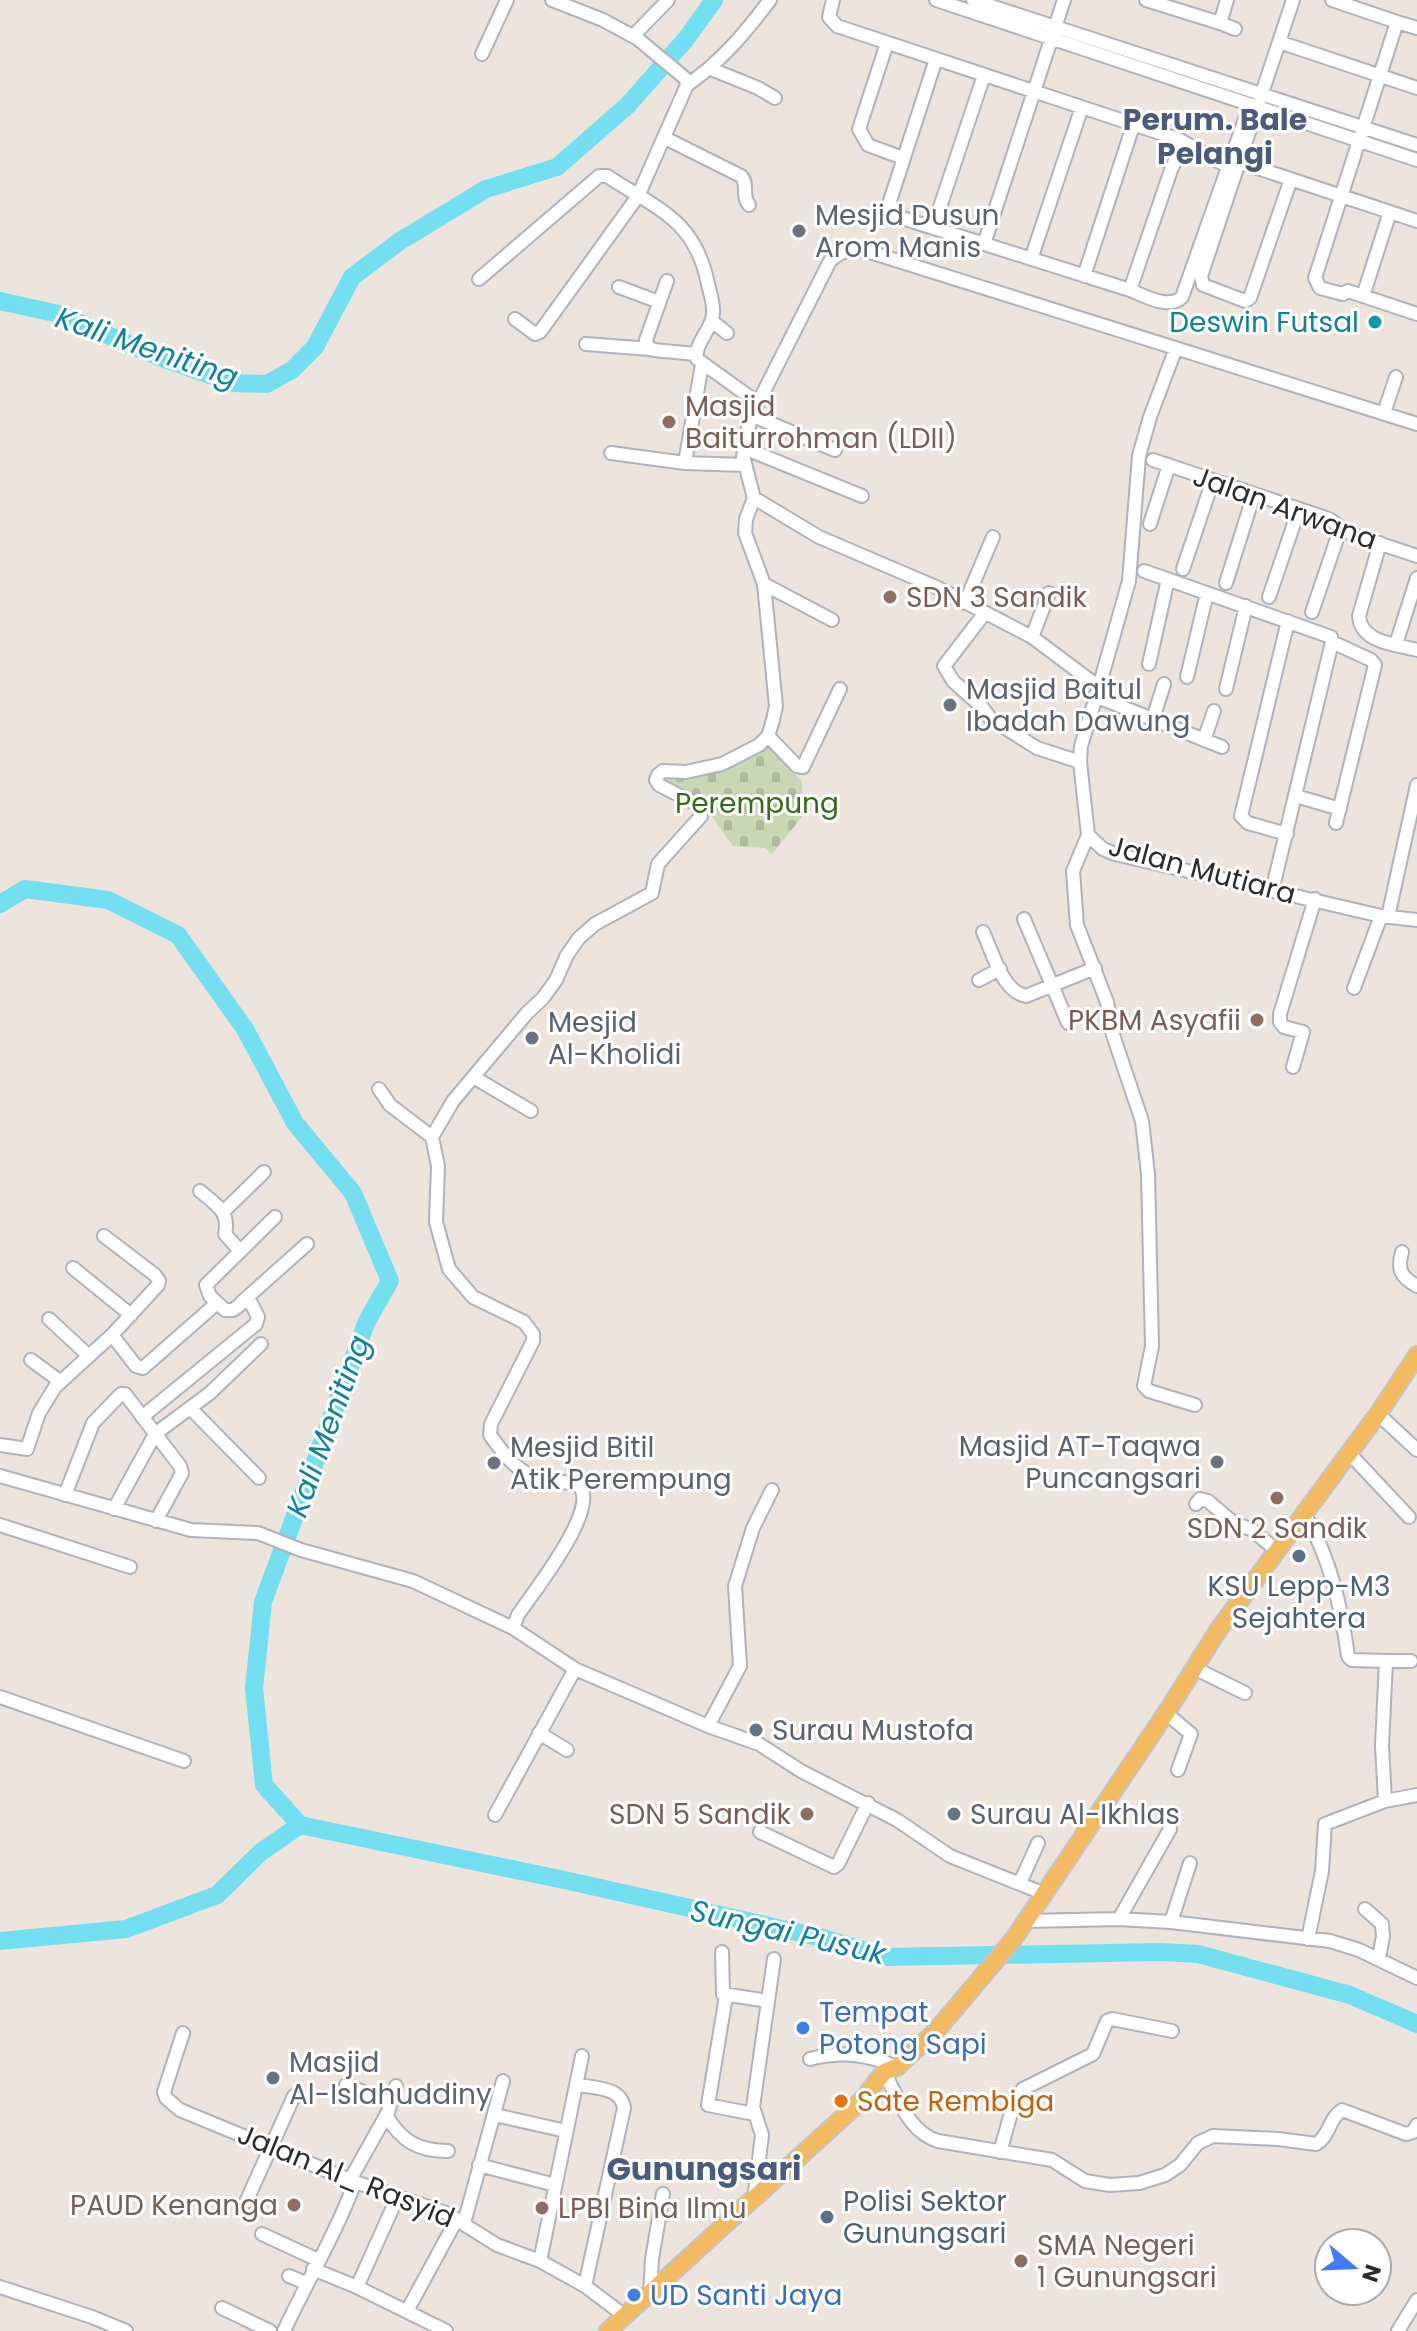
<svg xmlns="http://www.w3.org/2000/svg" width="1417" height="2331" viewBox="0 0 1417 2331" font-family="Poppins,sans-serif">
<defs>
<pattern id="cemetery-stones" width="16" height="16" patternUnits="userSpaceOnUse" patternTransform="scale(2)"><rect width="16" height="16" fill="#cad7b5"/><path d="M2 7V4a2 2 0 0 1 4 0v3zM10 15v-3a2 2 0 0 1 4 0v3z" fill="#aeb99c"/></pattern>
</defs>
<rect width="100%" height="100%" fill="#ede4de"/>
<path fill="url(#cemetery-stones)" d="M766,745L802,781V817L772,854L765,848L733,846L702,803L664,784L662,777C707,776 730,773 766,745Z"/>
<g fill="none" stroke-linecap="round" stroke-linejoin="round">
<path stroke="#71dfef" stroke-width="18" d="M0,301L59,314L159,357L233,383L267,384L292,370L315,347L352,277L400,241L486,189L557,167L628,105L686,39L714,0
M0,904L25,889L108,900L178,935L245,1029L295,1123L353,1193L390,1281L367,1321L263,1602L254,1688L264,1785L300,1825L261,1852L217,1895L126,1929L0,1941
M300,1825L569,1881L827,1939L887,1957L1161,1952L1198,1954L1350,1995L1417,2024"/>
<defs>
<path id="minor" d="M833,0L829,17L837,26L1178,139L1227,166
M936,0L1417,160
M973,0L1417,145
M1146,0L1220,23L1227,0
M1332,0L1397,22
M1220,23L1235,29
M1417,28L1397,22L1315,278L1320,288L1343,294L1348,291L1417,314
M633,36L668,0
M1279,42L1417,88
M887,43L859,129L868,145L903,158
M482,54L507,0
M936,59L890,201L891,210L899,217L1130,290L1171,170L1183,142
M711,69L758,88L775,98
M687,85C721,62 745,33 770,0
M665,138L741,176C749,184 741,195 749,205
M1239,162L1417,221
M1291,179L1250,298L1245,301L1203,285L1201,276L1293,0
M933,228L984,75
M984,244L1064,0
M1031,259L1082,107
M1084,276L1133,126
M479,279L599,176H607C657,209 695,219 708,284C710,293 714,304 713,314C712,330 694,343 697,359L758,403L748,428L743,456L754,498L819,537L936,587L1032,637L1099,687L1081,746L1080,762L1088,835L1103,849L1115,854L1381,916L1417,920
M667,281L646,340L647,345L653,350L696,354
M619,287L659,302
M1130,290C1145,296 1169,310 1182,297L1250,105
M1363,296L1390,212
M515,319L535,334L540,332L638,196L687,85L686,79L638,39L603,20L552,0
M712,321L727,333
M586,344L650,349
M702,364L685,463L744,465
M758,403L830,261C843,248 856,248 873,253L1417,424
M1384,413L1396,377
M753,416L835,450
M744,448L862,496
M611,453L685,463
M1153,460L1329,519L1351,534L1417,556
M754,498L746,519L745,533L764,584L776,706L773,720L768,736L759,745L722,764L686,772L663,771L658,775L656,780L659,785L698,805L701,816L658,864L652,893L595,924L579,938L567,955L556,980L543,998L527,1013L453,1101L432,1137L438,1166L436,1222L449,1269L473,1297L524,1322L533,1334V1341L491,1424L490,1435C520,1477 527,1477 576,1484C607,1501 531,1595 518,1615L513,1628L575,1669L708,1726L759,1744L801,1771L897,1820L950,1856L1045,1894
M1150,524L1169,465
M1380,543L1359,616C1361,643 1395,644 1417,650
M1183,569L1213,480
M1144,571L1331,637L1332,642L1272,891
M1226,583L1254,494
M764,584L832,620
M1269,597L1299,509
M965,603L993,537
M1312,612L1341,527
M984,614L944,666L953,681L982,707L991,719L1037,748L1080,762
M1032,637L1049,593
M1332,642L1371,660L1375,665L1336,823
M1396,644L1417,578
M1149,664L1168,579
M1187,677L1207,593
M1099,687L1129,581L1139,456L1150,417L1176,348
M1226,689L1246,606
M1095,696L1222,747
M1153,719L1164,684
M768,736L797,766L803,767L840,689
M1204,740L1214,711
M1296,796L1340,809
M1287,834L1248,823L1241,816L1288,621
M1088,835L1073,871L1077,925L1107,1002L1113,1035L1142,1121L1148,1174L1152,1346L1144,1386L1149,1391L1195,1405
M1388,917L1417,785
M1024,919L1068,1023
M983,932C993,953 1002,991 1026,996L1095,968
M979,980L1000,969
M1354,988L1381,916
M1293,1067L1303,1032L1284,1027L1280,1022V1014L1315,899
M475,1078L531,1111
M379,1089L390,1105L432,1137
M200,1191C216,1205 230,1211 225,1234L240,1251
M223,1212L264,1172
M1402,1252C1397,1270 1401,1277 1417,1286
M73,1268L131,1315
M242,1302L307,1244
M49,1319L89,1356
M112,1335L136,1366L143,1368L217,1303
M31,1360L61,1382
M190,1408L259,1478
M1378,1414L1417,1450
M142,1417L256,1324L258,1317L251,1303L245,1301L233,1310H225L210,1296L206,1285L275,1217
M0,1445L27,1449L39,1413L55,1387L112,1335L158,1285L159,1281L155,1275L104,1236
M1349,1453L1409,1517
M0,1476L191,1530L258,1533L301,1550L413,1581L513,1628
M65,1495L93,1423L121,1394H125L180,1466L182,1473L156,1521
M1196,1504L1200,1499L1208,1501L1235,1524L1251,1529L1276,1550
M114,1509L155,1434L210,1393L261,1344
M1303,1512C1330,1556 1341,1606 1348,1656L1352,1660L1386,1661L1382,1746L1385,1801L1325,1824L1322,1871L1308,1939
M0,1525L130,1567
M1386,1661H1411
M1194,1668L1245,1693
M0,1697L184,1761
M1166,1713L1191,1734L1178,1770
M708,1726L740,1666L735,1586L753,1528L772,1490
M539,1733L567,1750
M1385,1801L1417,1795
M495,1815L575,1669
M760,1832L834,1867L838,1864L868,1803
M1020,1883L1038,1843
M1365,1909L1382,1924L1383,1936L1379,1958
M1119,1919L1170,1829
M1027,1921L1119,1919L1171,1922L1330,1941L1359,1950L1417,1978
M1171,1922L1190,1863
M722,1952L723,1994L768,2001
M726,1996L708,2105L754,2114
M183,2033L164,2092L166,2098L180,2110L355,2182L446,2213L497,2245L540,2261L585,2286L625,2316
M810,2059C843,2051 866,2054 897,2067
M884,2072C898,2097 908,2132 938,2141L1052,2160L1085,2181L1110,2185L1139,2183L1165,2175L1180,2165L1198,2143L1213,2136L1278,2139L1316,2144C1330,2136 1329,2118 1342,2110L1406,2134L1413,2132L1417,2125
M346,2085L391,2103
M578,2085C595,2088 621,2087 624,2108L585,2286
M386,2115C401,2141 418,2151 448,2151
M495,2115L566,2131
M1000,2152L1015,2099L1023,2089L1093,2054L1107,2021L1112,2019L1172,2031
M479,2165L555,2185
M350,2180L388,2112L396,2086
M754,2200L762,2135L753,2107L774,1959
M246,2202L294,2096
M464,2223L503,2081
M262,2234L318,2260
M540,2261L582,2056
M313,2269L357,2287L446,2331
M289,2276L306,2283
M0,2287L92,2317L126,2331
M357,2287L398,2196
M650,2295L652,2259L663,2194
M222,2308L270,2331
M407,2311L457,2219
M284,2331C307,2281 336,2234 355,2182
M1398,2331L1417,2300"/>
<path id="major" d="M608,2331L863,2099L884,2072L897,2067L936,2031L1013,1940L1166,1713L1219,1629L1378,1414L1417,1355"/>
</defs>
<use href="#minor" stroke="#aeb3bb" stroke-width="16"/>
<use href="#major" stroke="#c4c4c4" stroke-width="20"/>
<use href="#minor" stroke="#fff" stroke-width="12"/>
<use href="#major" stroke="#f1ba5f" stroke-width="16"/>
</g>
<g fill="#6b7280" stroke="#fff" stroke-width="3">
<circle cx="799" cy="231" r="8"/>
<circle cx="950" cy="705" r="8"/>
<circle cx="532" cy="1038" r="8"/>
<circle cx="1217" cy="1462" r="8"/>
<circle cx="494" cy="1463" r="8"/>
<circle cx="756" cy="1730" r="8"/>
<circle cx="954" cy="1814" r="8"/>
<circle cx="273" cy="2078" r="8"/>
</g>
<circle fill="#0f9aa8" stroke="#fff" stroke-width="3" cx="1375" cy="322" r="8"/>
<g fill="#8d6e63" stroke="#fff" stroke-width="3">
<circle cx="669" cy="422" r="8"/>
<circle cx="890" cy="597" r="8"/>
<circle cx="1257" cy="1020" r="8"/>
<circle cx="1277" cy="1498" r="8"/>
<circle cx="807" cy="1814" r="8"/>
<circle cx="294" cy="2205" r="8"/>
<circle cx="542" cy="2208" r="8"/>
<circle cx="1021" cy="2261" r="8"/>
</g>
<g fill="#5c6f8a" stroke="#fff" stroke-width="3">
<circle cx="1299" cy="1556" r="8"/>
<circle cx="827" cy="2217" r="8"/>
</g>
<g fill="#3f7fe0" stroke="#fff" stroke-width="3">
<circle cx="803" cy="2028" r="8"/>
<circle cx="634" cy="2295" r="8"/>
</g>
<circle fill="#e8710a" stroke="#fff" stroke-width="3" cx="841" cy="2101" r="8"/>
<g text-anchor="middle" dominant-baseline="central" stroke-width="6" stroke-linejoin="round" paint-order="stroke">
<g font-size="28" fill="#5b616d" stroke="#fff" text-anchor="start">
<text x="815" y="215">Mesjid Dusun<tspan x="815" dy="32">Arom Manis</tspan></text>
<text x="966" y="689">Masjid Baitul<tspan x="966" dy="32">Ibadah Dawung</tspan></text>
<text x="548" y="1022">Mesjid<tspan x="548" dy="32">Al-Kholidi</tspan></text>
<text x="1201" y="1446" text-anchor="end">Masjid AT-Taqwa<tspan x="1201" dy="32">Puncangsari</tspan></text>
<text x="510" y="1447">Mesjid Bitil<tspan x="510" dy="32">Atik Perempung</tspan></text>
<text x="772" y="1730">Surau Mustofa</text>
<text x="970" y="1814">Surau Al-Ikhlas</text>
<text x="289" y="2062">Masjid<tspan x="289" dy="32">Al-Islahuddiny</tspan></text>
</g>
<g font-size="28" fill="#0d838f" stroke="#fff" text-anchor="end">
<text x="1359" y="322">Deswin Futsal</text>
</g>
<g font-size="28" fill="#785e54" stroke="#fff" text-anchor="start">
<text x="685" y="406">Masjid<tspan x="685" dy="32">Baiturrohman (LDII)</tspan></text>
<text x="906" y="597">SDN 3 Sandik</text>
<text x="1241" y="1020" text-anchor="end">PKBM Asyafii</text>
<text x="1277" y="1528" text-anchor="middle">SDN 2 Sandik</text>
<text x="791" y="1814" text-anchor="end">SDN 5 Sandik</text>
<text x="278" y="2205" text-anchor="end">PAUD Kenanga</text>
<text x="558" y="2208">LPBI Bina Ilmu</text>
<text x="1037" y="2245">SMA Negeri<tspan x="1037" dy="32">1 Gunungsari</tspan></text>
</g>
<g font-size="28" fill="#2b2b2b" stroke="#fff">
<text transform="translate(1285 508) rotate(20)">Jalan Arwana</text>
<text transform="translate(1202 870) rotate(15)">Jalan Mutiara</text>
<text transform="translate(346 2176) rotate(22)">Jalan Al_ Rasyid</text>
</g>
<g font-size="28" fill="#36691b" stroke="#fff">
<text x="757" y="803">Perempung</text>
</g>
<g font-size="28" fill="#4e5e75" stroke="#fff">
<text x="1299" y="1586">KSU Lepp-M3<tspan x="1299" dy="32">Sejahtera</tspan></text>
<text x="843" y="2201" text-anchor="start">Polisi Sektor<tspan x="843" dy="32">Gunungsari</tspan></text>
</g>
<g font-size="28" fill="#366cbe" stroke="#fff" text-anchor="start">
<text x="819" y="2012">Tempat<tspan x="819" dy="32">Potong Sapi</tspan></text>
<text x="650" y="2295">UD Santi Jaya</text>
</g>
<g font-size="28" fill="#c56008" stroke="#fff" text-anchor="start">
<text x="857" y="2101">Sate Rembiga</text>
</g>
<g font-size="30" font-weight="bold" fill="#4b5b7c" stroke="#fff">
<text x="1215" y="119">Perum. Bale<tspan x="1215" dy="34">Pelangi</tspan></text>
</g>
<g font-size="30" font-style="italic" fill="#0e809d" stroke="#fff">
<text transform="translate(147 347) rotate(19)">Kali Meniting</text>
<text transform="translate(328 1426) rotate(-70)">Kali Meniting</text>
<text transform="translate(788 1932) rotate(13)">Sungai Pusuk</text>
</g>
<g font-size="32" font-weight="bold" fill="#4b5b7c" stroke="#fff">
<text x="704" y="2168">Gunungsari</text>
</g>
</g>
<g transform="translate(1353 2267) rotate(109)"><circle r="38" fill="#ffffff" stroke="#aaaaaa" stroke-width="2"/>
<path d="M0-6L14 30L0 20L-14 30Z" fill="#3e7cfa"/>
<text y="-12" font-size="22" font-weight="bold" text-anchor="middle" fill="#2b2b2b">N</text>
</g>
</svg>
